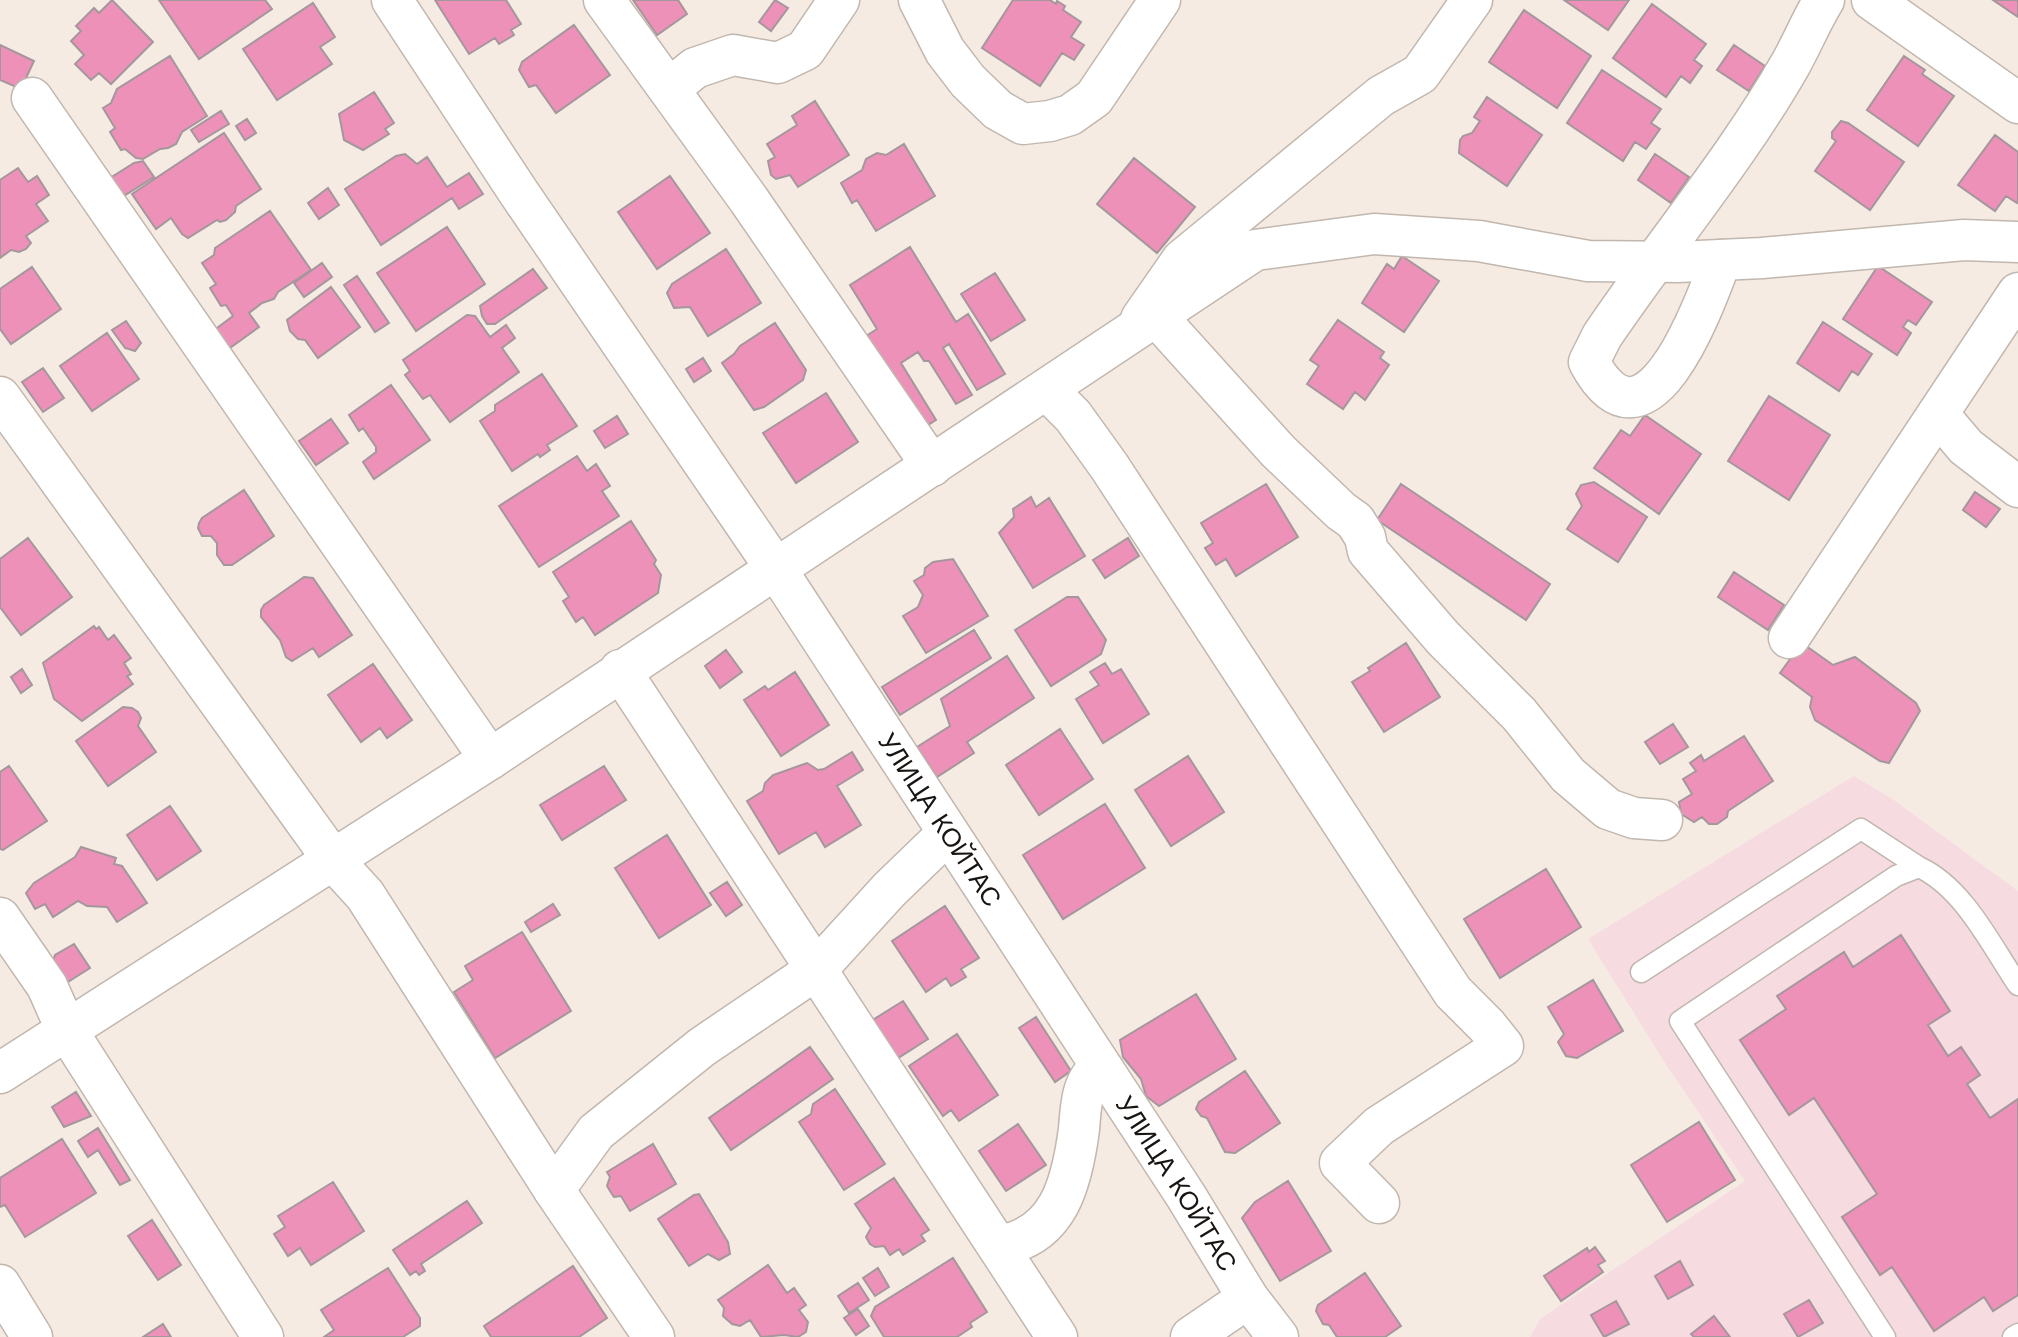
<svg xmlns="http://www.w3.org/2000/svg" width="2018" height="1337" viewBox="0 0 2018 1337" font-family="'Work Sans',sans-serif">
<rect width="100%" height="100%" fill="#f6ebe2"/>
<path fill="#f6dbe1" d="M1854,776L1891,798L2018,891V1337H1530L1540,1319L1745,1181L1665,1063L1588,939Z"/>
<path fill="#ed91b9" stroke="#a4979c" stroke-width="2" d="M112,0L153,42L111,84L99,73L91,80L75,64L84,55L71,41L81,31L76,26L94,8L99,13Z
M159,0H265L272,9L199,59Z
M435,0H506L521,24L511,30L514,35L499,44L495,38L469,54Z
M633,0H678L687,14L657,35Z
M775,0L788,8L771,31L759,22Z
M1013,0H1050L1056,4L1057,1L1065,6L1063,10L1081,22L1071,37L1084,45L1074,60L1062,53L1040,86L982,48Z
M1564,0H1629L1608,30Z
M1993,0H2018V17Z
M313,3L335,37L320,47L332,64L277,100L243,49Z
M1652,4L1706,44L1694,60L1702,66L1690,83L1681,76L1666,97L1613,58Z
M1524,10L1591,56L1557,108L1489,62Z
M574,25L610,75L556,113L536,85L529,87L519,70L522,62Z
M0,45L34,61L21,89L0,80Z
M1734,45L1765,66L1749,91L1717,70Z
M170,56L207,116L182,132L176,144L168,148L160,149L143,159L136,158L125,149L121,150L110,132L115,128L103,108L111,103L117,89Z
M1904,56L1925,70L1922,74L1954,96L1918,146L1867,110Z
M1602,70L1661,109L1651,123L1660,129L1646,149L1635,142L1623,161L1567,123Z
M374,92L394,123L385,129L389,134L363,150L344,140L339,114Z
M1487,97L1542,135L1507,186L1459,153L1460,140L1463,136L1472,133L1480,121L1474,117Z
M815,101L849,155L798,187L790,175L776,179L771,175L768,161L775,157L767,144L797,125L792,116Z
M221,111L229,124L199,142L191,130Z
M247,119L256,133L245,140L236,126Z
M1841,121L1848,123L1904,162L1870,210L1815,171L1836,141L1832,138V132Z
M224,133L261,189L236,206L235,212L226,220L220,222L217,220L188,238L182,234L171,218L156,229L132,194Z
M1995,135L2018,152V201L2017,203L2006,196L1995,211L1958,185Z
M904,144L935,196L876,231L857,200L852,203L841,183L862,170L866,159L877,153L886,155Z
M405,154L417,164L427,157L447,187L469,173L483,194L459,209L452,198L381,245L345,189L396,156Z
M1655,154L1689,177L1671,203L1638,180Z
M1134,158L1195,207L1157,253L1097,204Z
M143,161L154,177L122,197L110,178L134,163Z
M18,168L28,182L37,176L49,195L36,204L48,221L26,236L31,243L26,249L19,252L11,250L0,258V180Z
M670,176L710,233L657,269L618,212Z
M328,188L339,205L319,219L308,203Z
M270,211L311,270L278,292L274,299L262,303L249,313L259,327L227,350L213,331L233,316L226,305L221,306L210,288L216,284L202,263L214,255L215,248Z
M447,227L485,284L416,331L377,273Z
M910,247L956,322L968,314L1005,374L977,390L949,344L943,348L972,395L956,404L929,361H924L918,352L901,363L936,420L920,430L863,338L877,329L850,285Z
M726,249L761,303L708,336L690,307L674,308L667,293L672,284Z
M1402,256L1439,281L1404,332L1362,303L1387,264L1394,269Z
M322,263L332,277L304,297L294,283Z
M1878,266L1932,302L1916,325L1908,320L1903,327L1911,333L1897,355L1843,319Z
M32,267L61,309L11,344L0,329V289Z
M533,269L547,288L495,324H487L482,316L480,306Z
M995,273L1025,320L991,341L961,294Z
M357,276L389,323L375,332L344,285Z
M331,287L360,327L318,358L305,340L298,339L290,331L287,320Z
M467,315L475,316L490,337L506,325L515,338L502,348L519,372L450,422L430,395L423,399L405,375L410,371L403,360Z
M1338,320L1384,352L1380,358L1389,365L1365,400L1355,392L1343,409L1307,384L1319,366L1310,360Z
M126,321L141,343L135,351L125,348L112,330Z
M1823,322L1872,354L1858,375L1852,371L1839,391L1797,363Z
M775,323L806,370L803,380L764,407L754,410L722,363L734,354L740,346Z
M107,333L139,379L92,411L60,366Z
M703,358L711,371L694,382L686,369Z
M43,368L64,398L43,412L22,382Z
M542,374L577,426L547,445L550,450L540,457L538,454L512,471L480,421L495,411V405Z
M391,385L430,440L374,479L363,462L376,452V447L363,428L359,431L349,415Z
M826,393L858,442L796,483L763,433Z
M1769,396L1830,435L1789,500L1728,461Z
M1645,415L1701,454L1659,514L1594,468L1621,430L1630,436Z
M617,416L628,434L605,448L594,431Z
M331,419L348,443L316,465L299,441Z
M577,456L587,471L596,464L610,486L602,491L619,516L539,567L499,506Z
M1594,482L1647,517L1618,562L1567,529L1582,506L1576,494L1581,485Z
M1266,484L1298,537L1236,576L1226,559L1216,565L1205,548L1213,543L1201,523Z
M1401,484L1550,584L1526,620L1377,520Z
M244,490L274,536L232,565H224L217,555V543L211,536H202L198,528L199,523L202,518Z
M1975,492L2000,509L1986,527L1963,510Z
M1031,497L1036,507L1049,498L1085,556L1033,588L999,533L1014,517L1013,509Z
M631,521L656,560L654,564L661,575L658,593L595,635L583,617L576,622L563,601L569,597L553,572Z
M28,538L72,597L21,635L0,607V559Z
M1128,538L1139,556L1105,578L1093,560Z
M953,559L988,616L926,653L903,616L918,607L923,595L914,581L924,575L925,568L933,562Z
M1734,572L1784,605L1768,630L1718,597Z
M304,577L313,578L352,635L319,657L313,648L292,661L286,657L280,640L261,617V610L264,605Z
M1067,597H1078L1106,640L1101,654L1051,686L1015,630Z
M94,626L96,629L99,627L108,640L114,635L131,658L124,663L131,674L127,676L133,684L82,721L54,699L43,663Z
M974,630L991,658L900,715L882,687Z
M1406,643L1440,697L1384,732L1352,682L1370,671L1368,668Z
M1802,643L1833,665L1855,657L1916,703L1920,711L1889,763L1880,761L1815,720L1810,707L1812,697L1780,673Z
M726,650L742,672L720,688L705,666Z
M1007,656L1034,698L967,742L974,753L937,777L917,747L950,726L941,699Z
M1105,663L1112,674L1121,669L1149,714L1103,743L1076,699L1099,685L1090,672Z
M373,664L412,720L387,738L380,728L361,742L328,695Z
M22,669L32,685L21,693L11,677Z
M795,672L829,725L781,756L744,700L765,686L768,690Z
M123,707L132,708L138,712L141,718L138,726L156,752L108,786L76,741Z
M1673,724L1688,747L1660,764L1645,742Z
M1060,729L1093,779L1039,815L1006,765Z
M1744,736L1773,781L1728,811L1727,817L1717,824H1709L1702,817L1694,822L1681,814L1679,802L1692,794L1683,779L1696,771L1690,763L1701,755L1704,761Z
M852,752L863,770L837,786L861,825L825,847L816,832L779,854L747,801L763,791L765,783L773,775L807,763L818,770L824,769Z
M1188,756L1224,812L1171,846L1135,790Z
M9,766L47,821L3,850L0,849V772Z
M604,766L626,800L562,840L540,805Z
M1105,804L1145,868L1063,919L1023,855Z
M170,806L201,851L157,880L127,835Z
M667,835L711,905L659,938L615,868Z
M81,847L116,858L114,864L122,866L147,903L117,922L107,907L87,906L78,901L53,917L45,904L35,909L26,893L34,883L75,857Z
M1546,869L1581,927L1500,978L1464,919Z
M727,882L742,905L726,916L710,893Z
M553,904L560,915L531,932L525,922Z
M945,906L979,958L961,969L966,977L951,986L946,978L926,992L892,941Z
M522,932L571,1011L495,1058L454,992L473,980L465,966Z
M1901,935L1950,1011L1928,1025L1948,1056L1961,1047L1980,1075L1967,1084L1990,1118L2018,1099V1295L1993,1311L1984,1297L1934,1331L1892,1267L1880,1275L1842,1217L1877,1194L1814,1098L1789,1115L1740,1040L1786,1009L1777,996L1844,952L1853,967Z
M74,944L90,968L60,987L52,965L55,955Z
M1593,980L1623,1031L1577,1058L1566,1056L1558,1042L1564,1034L1548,1007Z
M1196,994L1236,1059L1159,1106L1146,1096L1141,1079L1123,1057L1120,1040Z
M903,1001L928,1039L895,1060L871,1021Z
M1036,1017L1071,1071L1055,1082L1019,1028Z
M957,1034L998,1095L959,1121L951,1110L943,1116L909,1066Z
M810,1047L833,1079L731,1150L709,1118Z
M1245,1071L1280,1123L1235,1153L1225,1152L1207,1118L1201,1116L1196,1109L1199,1102Z
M835,1089L885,1164L844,1190L799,1122L811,1114L813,1104Z
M76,1092L91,1116L64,1127L52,1107Z
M1699,1122L1735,1180L1667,1222L1631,1165Z
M1018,1124L1046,1165L1006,1191L979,1151Z
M98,1128L130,1180L120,1185L98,1150L88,1157L78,1141Z
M62,1139L96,1193L25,1237L5,1205L0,1207V1178Z
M653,1144L676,1184L630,1211L621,1196L614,1197L610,1191L607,1186L610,1177L607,1172Z
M894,1178L929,1230L921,1235L925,1241L903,1255L899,1249L890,1255L884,1246L875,1247L870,1244L866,1237L871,1228L855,1204Z
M1288,1181L1331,1251L1280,1281L1242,1218L1255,1202Z
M333,1182L364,1231L311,1265L300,1248L288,1256L274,1234L285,1227L278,1216Z
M699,1194L728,1242L730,1254L719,1260L708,1254L689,1266L658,1219L694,1195Z
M467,1201L482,1223L421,1264L425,1271L419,1275L416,1271L410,1275L393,1250Z
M152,1220L181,1265L158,1280L128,1236Z
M1595,1247L1605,1261L1598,1265L1603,1272L1561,1301L1544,1276L1587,1248L1589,1252Z
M953,1258L987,1312L970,1323L972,1327L957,1337H884L871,1316L875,1307Z
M1680,1261L1693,1285L1668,1299L1655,1276Z
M768,1265L787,1293L794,1288L806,1305L799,1310L808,1322L806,1332L798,1337L784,1335L761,1337L750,1320L740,1326L732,1324L723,1316L724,1308L718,1300Z
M573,1266L607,1318L579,1337H491L484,1326Z
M388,1268L420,1318V1326L403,1337H324L334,1330L321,1310Z
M878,1268L889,1287L875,1296L863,1278Z
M1365,1273L1401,1326L1385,1337H1337L1329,1325L1323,1324L1316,1311L1318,1305Z
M858,1283L869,1300L849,1313L838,1296Z
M1809,1300L1823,1323L1798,1337L1784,1314Z
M1616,1301L1629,1324L1604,1337L1591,1315Z
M858,1309L869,1326L856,1335L844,1318Z
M1714,1316L1730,1337H1694L1691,1334Z
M163,1324L171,1337H143Z"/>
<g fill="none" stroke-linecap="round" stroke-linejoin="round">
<defs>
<path id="lane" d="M1641,972L1861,829L1919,867
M1885,1337L1680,1021L1896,876L1919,867C1964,888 1991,945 2018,985
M2013,1337L2018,1334"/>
<g id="street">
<path id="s1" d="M392,0L519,193L776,569L1186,1196L1248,1298L1278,1337"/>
<path d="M604,0L749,200L932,466"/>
<path d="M919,0L945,51L968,81L998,110L1023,124L1050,121L1070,115L1094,98L1160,0"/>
<path d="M1872,0L2018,103"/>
<path d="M669,89L695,68L733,55L778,63L805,50L839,0"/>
<path d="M32,98L490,759"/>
<path d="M1721,260C1704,306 1646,468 1589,362L1602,336C1662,247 1737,158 1790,65C1802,44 1811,21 1824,0"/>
<path d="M1157,317L1278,451L1341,511L1355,521L1365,537L1368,551L1443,638L1519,714L1568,775L1608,809L1634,818L1662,820"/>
<path d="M1141,319L1182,260L1381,96L1420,74L1472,0"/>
<path d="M1047,390L1073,416L1109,466L1453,992L1487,1026L1503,1046L1379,1126L1340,1163L1379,1203"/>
<path d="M0,397L334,861L365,895L554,1190L654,1337"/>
<path d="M1938,414L1966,447L2018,487"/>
<path d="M1789,638L2018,293"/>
<path d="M620,670L1057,1337"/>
<path d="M0,918L47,986L66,1029L263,1337"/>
<path d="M0,1073L490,759L1255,250L1374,234L1479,241L1588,261L1678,262L1762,258L1964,240L2018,242"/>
<path d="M554,1190L596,1132L702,1047L817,969L889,890L948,833"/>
<path d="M998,1246C1059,1237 1072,1183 1079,1129C1081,1106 1081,1081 1101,1067"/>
<path d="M0,1285L32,1337"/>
<path d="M1191,1337L1248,1298"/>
</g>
</defs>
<use href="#lane" stroke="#c1b7ae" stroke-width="23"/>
<use href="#street" stroke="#c1b7ae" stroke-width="43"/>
<use href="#lane" stroke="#fff" stroke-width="20"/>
<use href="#street" stroke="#fff" stroke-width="40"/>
</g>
<g text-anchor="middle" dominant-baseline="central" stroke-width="6" stroke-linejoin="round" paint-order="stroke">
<g font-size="26" fill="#181411" stroke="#fef9f6">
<text stroke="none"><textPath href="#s1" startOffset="986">УЛИЦА КОЙТАС</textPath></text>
<text stroke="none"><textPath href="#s1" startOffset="1420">УЛИЦА КОЙТАС</textPath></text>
</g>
</g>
</svg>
